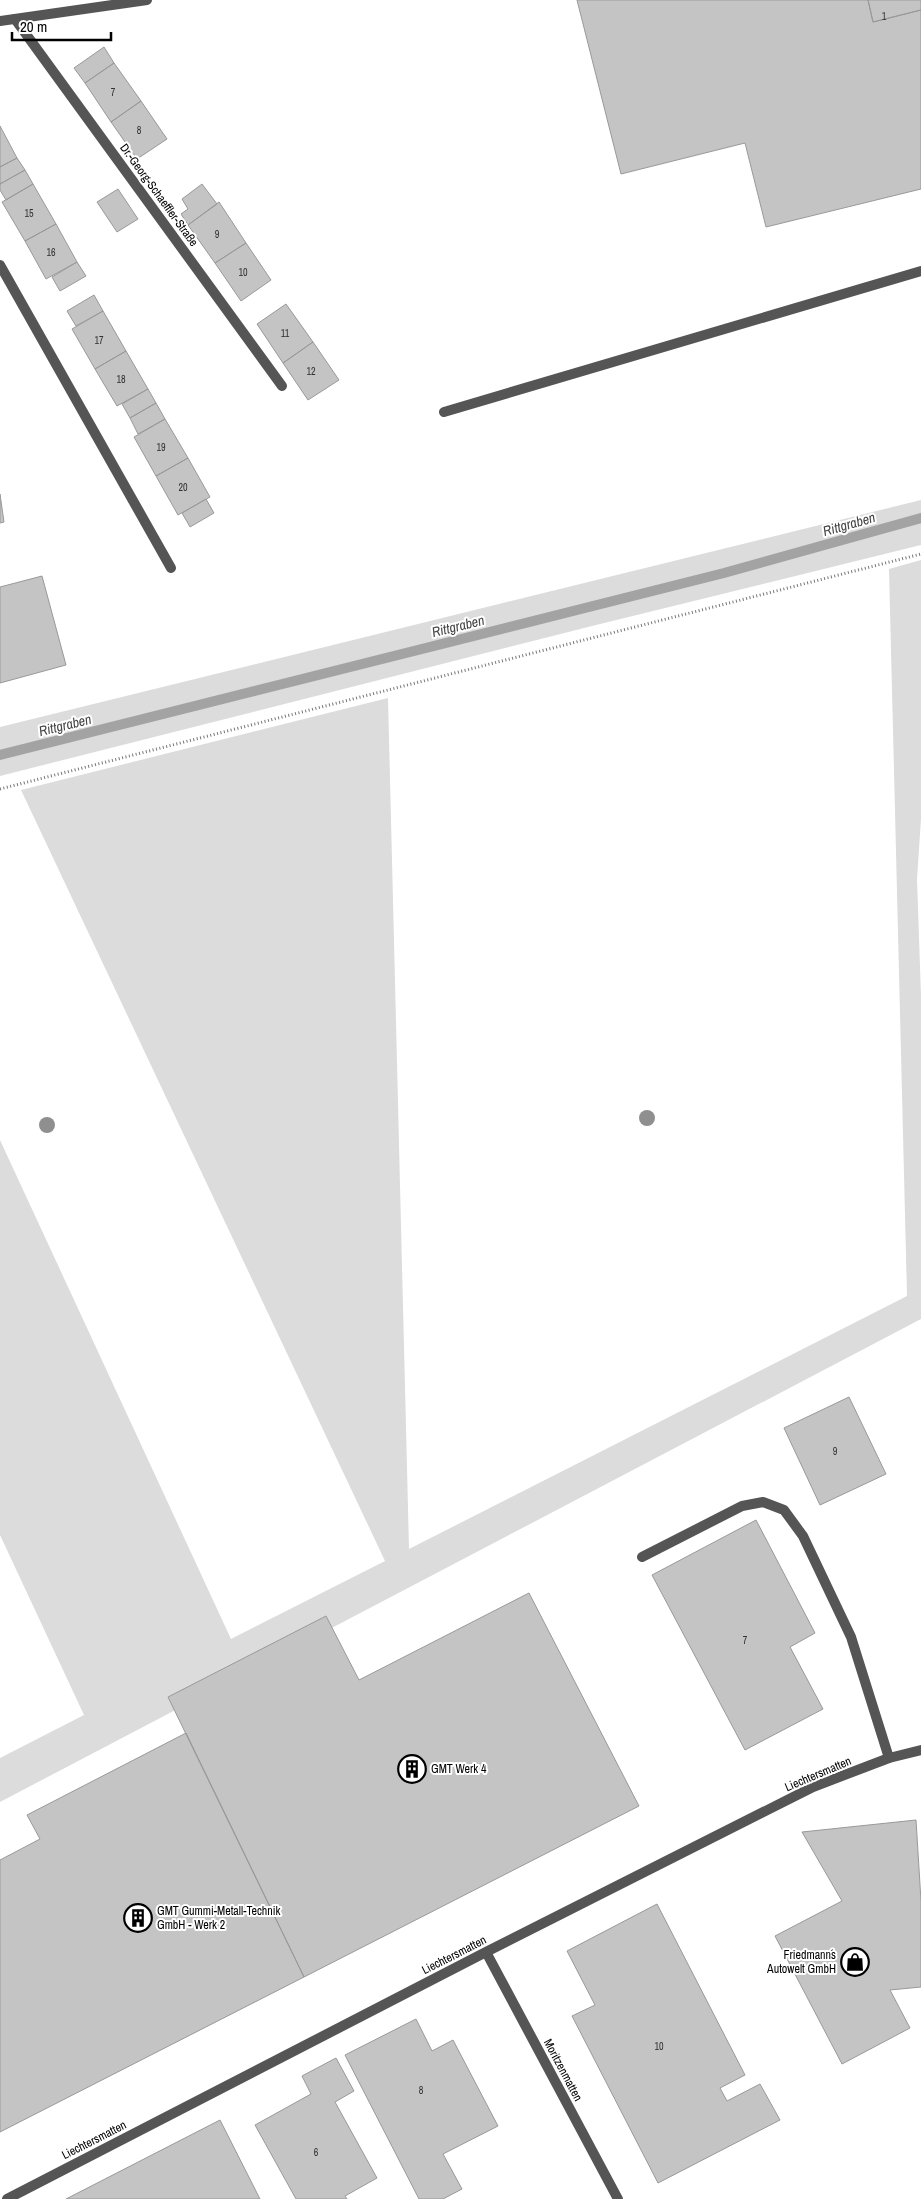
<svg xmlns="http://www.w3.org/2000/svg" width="921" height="2199" viewBox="0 0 921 2199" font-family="'Archivo Narrow',sans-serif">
<rect width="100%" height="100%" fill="#fff"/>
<path fill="#dcdcdc" d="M921,500V545L596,625L0,776V727Z
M921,560V819L917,879L921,996V1319L0,1802V1758L84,1715L0,1535V1140L231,1639L385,1561L21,790L388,698L409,1549L907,1296L889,569Z"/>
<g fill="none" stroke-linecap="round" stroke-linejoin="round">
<path stroke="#a3a3a3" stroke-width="10" d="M0,755L724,573L921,518"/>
</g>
<path fill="#c4c4c4" stroke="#999" d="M577,0H868L873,22L921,10V189L766,227L745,143L621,174Z
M868,0H921V10L873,22Z
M104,47L114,63L85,83L74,68Z
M114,63L141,101L111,122L85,83Z
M141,101L167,139L137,159L111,122Z
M0,126L17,158L0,167Z
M17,158L25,170L0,184V167Z
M25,170L33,184L6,200L0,190V184Z
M33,184L56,224L25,241L2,202Z
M202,184L217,204L188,225L181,214L188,209L182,199Z
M118,189L138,219L117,232L97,202Z
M219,202L246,243L215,263L188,225Z
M56,224L77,262L46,279L25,241Z
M246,243L271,280L241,301L215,263Z
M77,262L86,276L60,291L52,277Z
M94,295L103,311L76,326L67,311Z
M286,304L313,342L283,363L257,324Z
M103,311L126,351L95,369L72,329Z
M313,342L339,380L308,400L283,363Z
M126,351L148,389L117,406L95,369Z
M148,389L156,403L130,418L122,404Z
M156,403L165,419L138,434L130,418Z
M165,419L188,458L156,476L134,437Z
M188,458L210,497L178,515L156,476Z
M0,494L4,522L0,523Z
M206,499L214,513L190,527L182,513Z
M42,576L66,665L0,683V587Z
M849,1397L886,1474L820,1505L784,1428Z
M756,1520L815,1633L790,1647L823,1709L745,1750L652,1575Z
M529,1593L639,1806L304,1977L168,1697L326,1616L359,1680Z
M186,1733L304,1977L0,2132V1860L40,1839L27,1815Z
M916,1820L921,1901V1987L890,1990L910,2028L842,2064L775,1936L842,1901L802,1832Z
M657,1904L745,2075L720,2088L727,2101L760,2084L780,2120L658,2183L572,2016L595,2005L567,1951Z
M416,2019L432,2051L453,2040L498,2126L443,2154L462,2189L443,2199H419L345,2055Z
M336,2058L354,2091L335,2102L377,2178L345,2196L347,2199H296L255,2125L311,2094L302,2076Z
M220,2120L260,2199H66Z"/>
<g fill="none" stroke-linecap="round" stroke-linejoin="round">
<path stroke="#777" stroke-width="3" stroke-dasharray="1 2.5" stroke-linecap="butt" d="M0,789L921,554"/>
<path stroke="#555" stroke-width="10" d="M15,19L282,386
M444,412L921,271
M642,1557L742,1506L763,1502L784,1510L803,1536L851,1637L889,1758"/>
<path stroke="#555" stroke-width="10" d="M0,21L147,0
M0,265L171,568
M486,1952L618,2199
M7,2199L486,1952L813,1787L889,1758L921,1750"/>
</g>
<g fill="#8f8f8f">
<circle cx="647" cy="1118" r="8"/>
<circle cx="47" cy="1125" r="8"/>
</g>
<defs>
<symbol id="building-ring" viewBox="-11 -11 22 22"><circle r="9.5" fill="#fff" stroke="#000" stroke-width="1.5"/><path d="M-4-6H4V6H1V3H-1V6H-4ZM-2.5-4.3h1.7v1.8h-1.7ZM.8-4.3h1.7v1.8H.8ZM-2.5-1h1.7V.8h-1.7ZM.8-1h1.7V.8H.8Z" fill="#000"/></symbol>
<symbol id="shop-ring" viewBox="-11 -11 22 22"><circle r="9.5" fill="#fff" stroke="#000" stroke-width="1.5"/><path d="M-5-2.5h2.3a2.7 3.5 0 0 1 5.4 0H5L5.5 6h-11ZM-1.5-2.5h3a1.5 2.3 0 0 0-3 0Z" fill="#000"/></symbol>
</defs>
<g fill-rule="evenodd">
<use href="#building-ring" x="396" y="1753" width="32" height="32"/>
<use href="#building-ring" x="122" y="1902" width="32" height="32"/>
<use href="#shop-ring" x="839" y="1946" width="32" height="32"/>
</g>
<g text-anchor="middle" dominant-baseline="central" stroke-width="4" stroke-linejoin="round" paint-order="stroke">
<g font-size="10" fill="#313131">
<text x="884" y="16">1</text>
<text x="113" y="92">7</text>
<text x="139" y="130">8</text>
<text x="29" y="213">15</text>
<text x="217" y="234">9</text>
<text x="51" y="252">16</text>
<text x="243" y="272">10</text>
<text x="285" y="333">11</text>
<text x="99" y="340">17</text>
<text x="311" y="371">12</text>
<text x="121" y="379">18</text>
<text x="161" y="447">19</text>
<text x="183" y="487">20</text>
<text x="835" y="1451">9</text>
<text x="745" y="1640">7</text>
<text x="659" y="2046">10</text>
<text x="421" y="2090">8</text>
<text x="316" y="2152">6</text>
</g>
<g font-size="12" fill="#000" stroke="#fff">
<text transform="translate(159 195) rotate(54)">Dr.-Georg-Schaeffler-Straße</text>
<text transform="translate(818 1774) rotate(-23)">Liechtersmatten</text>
<text transform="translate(454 1955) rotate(-27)">Liechtersmatten</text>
<text transform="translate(563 2070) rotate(62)">Moritzenmatten</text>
<text transform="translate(94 2140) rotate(-27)">Liechtersmatten</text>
</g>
<g font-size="12" fill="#000" stroke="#fff" text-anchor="start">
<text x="431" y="1769">GMT Werk 4</text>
<text x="157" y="1911">GMT Gummi-Metall-Technik<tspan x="157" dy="14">GmbH - Werk 2</tspan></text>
<text x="836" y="1955" text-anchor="end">Friedmann´s<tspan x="836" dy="14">Autowelt GmbH</tspan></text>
</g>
<g font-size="14" font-style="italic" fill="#444" stroke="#fff">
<text transform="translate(849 524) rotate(-16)">Rittgraben</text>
<text transform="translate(458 626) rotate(-14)">Rittgraben</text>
<text transform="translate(65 725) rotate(-14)">Rittgraben</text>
</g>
</g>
<path d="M12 32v8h99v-8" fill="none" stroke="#000000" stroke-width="2.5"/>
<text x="20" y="32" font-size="15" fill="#000000" stroke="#ffffff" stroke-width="4" paint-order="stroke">20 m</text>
</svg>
